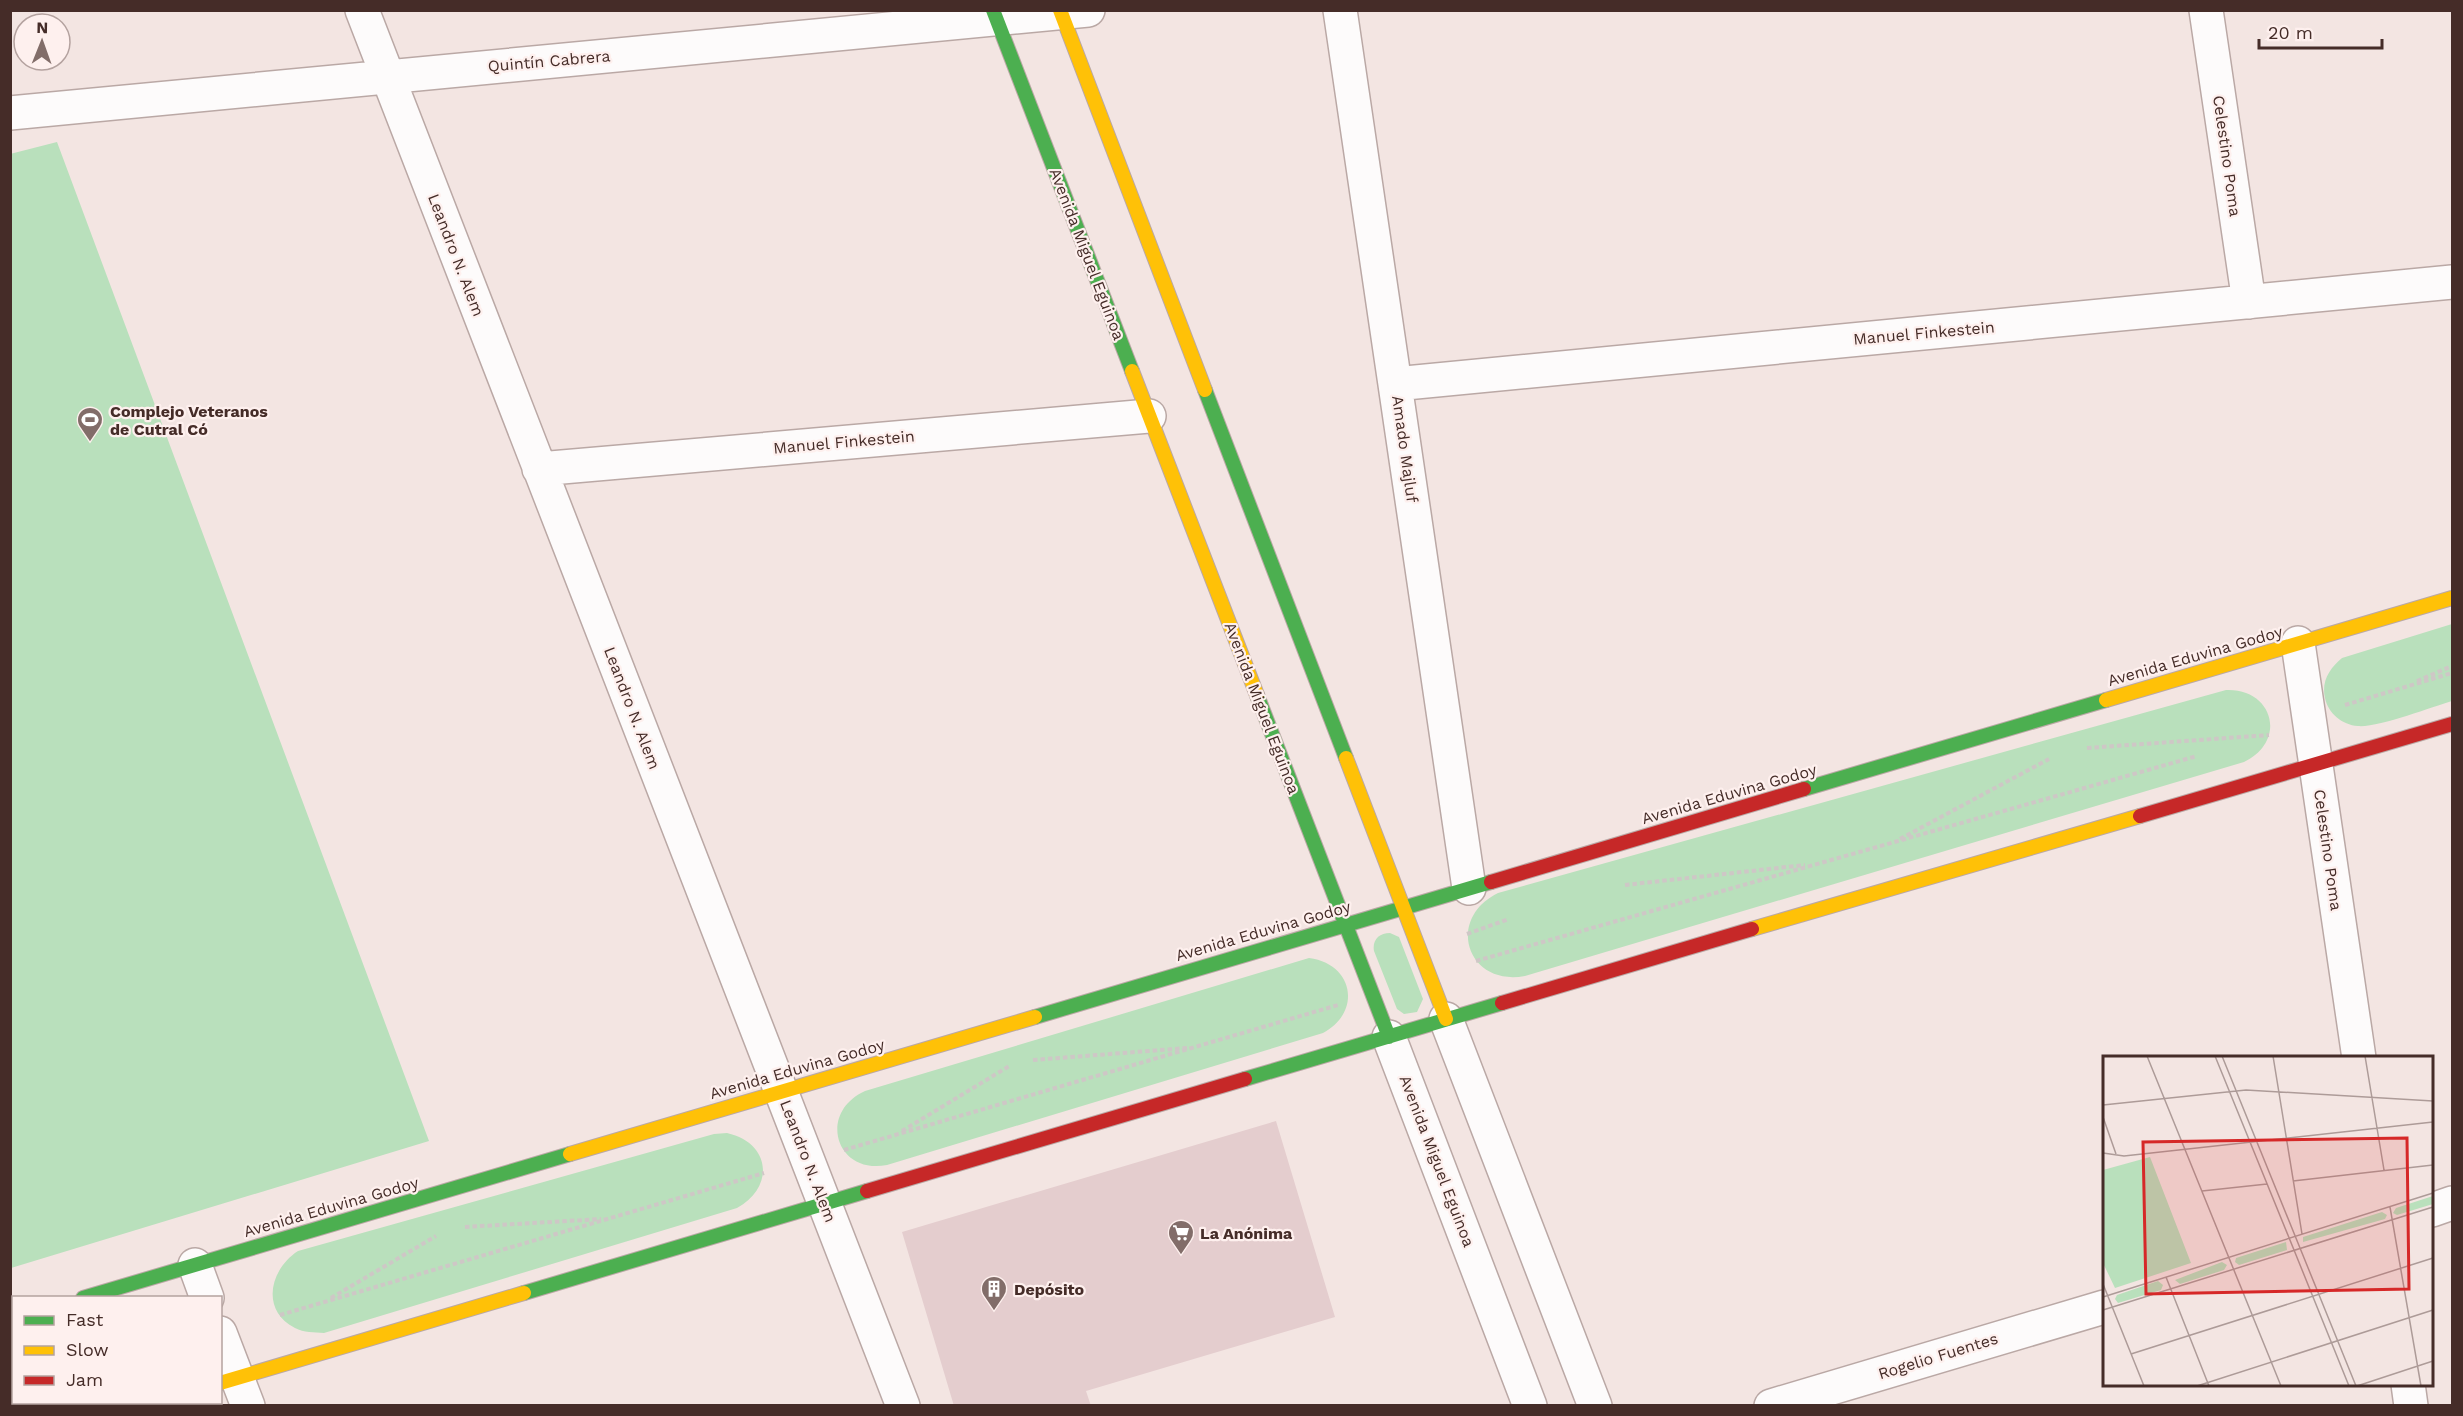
<svg xmlns="http://www.w3.org/2000/svg" width="2463" height="1416" viewBox="0 0 2463 1416" font-family="'Work Sans',sans-serif">
<rect width="100%" height="100%" fill="#f3e5e2"/>
<path fill="#b9e0bc" d="M57,142L429,1141L11,1268L10,154Z
M2452,624V701C2432,707 2377,728 2358,726C2342,725 2328,713 2325,698C2321,681 2330,668 2342,658Z
M2226,690C2273,688 2288,741 2244,762L1525,976C1467,987 1445,919 1498,893Z
M1390,933L1399,937L1423,999L1417,1012L1404,1014L1397,1009L1374,951C1372,940 1379,933 1390,933Z
M1309,958C1354,964 1362,1012 1323,1033L887,1165C836,1175 817,1113 865,1091Z
M727,1133C771,1143 775,1187 737,1208L324,1333C314,1332 304,1333 295,1328C260,1310 270,1269 298,1251L714,1134Z
M13,1336L14,1402L88,1403L78,1406L11,1405L10,1337Z"/>
<path fill="#e4cdce" d="M1276,1121L1335,1317L1086,1391L1091,1406H954L902,1232Z"/>
<g fill="none" stroke-linecap="round" stroke-linejoin="round">
<defs>
<path id="street" d="M362,10L903,1406
M1340,10L1469,888
M2206,10L2249,302
M10,113L1088,10
M1395,384L2452,282
M539,469L1149,416
M2298,643L2359,1058
M1446,1019L1595,1406
M1389,1037L1530,1406
M2432,1210L2452,1203
M195,1265L207,1298
M220,1333L248,1406
M2408,1384L2411,1406
M1771,1406L2104,1307"/>
<path id="fast" d="M993,10L1132,371
M1205,390L1346,758
M1257,695L1389,1037
M1804,789L2106,700
M1035,1017L1491,882
M1245,1079L1502,1003
M524,1293L867,1191
M83,1298L570,1154"/>
<path id="slow" d="M1060,10L1205,390
M1132,371L1257,695
M2106,700L2452,598
M1346,758L1446,1019
M1752,929L2140,816
M570,1154L1035,1017
M220,1383L524,1293
M143,1406L153,1402"/>
<path id="jam" d="M2140,816L2452,724
M1491,882L1804,789
M1502,1003L1752,929
M867,1191L1245,1079
M10,1319L14,1318"/>
</defs>
<use href="#street" stroke="#baa8a5" stroke-width="36"/>
<use href="#fast" stroke="#baa8a5" stroke-width="16"/>
<use href="#slow" stroke="#baa8a5" stroke-width="16"/>
<use href="#jam" stroke="#baa8a5" stroke-width="16"/>
<path stroke="#cec7c6" stroke-width="4" stroke-dasharray="4.5 3" stroke-linecap="butt" d="M2417,681L2452,666
M2345,705L2452,673
M2087,748L2269,735
M1900,839L2049,759
M1625,885L1805,865
M1467,934L1509,919
M1476,961L2197,756
M1033,1060L1187,1048
M902,1131L1011,1065
M844,1150L1338,1005
M465,1227L601,1219
M331,1298L436,1236
M280,1315L764,1173
M10,1396L14,1395"/>
<use href="#street" stroke="#fdfbfb" stroke-width="33"/>
<use href="#fast" stroke="#4caf50" stroke-width="14"/>
<use href="#slow" stroke="#ffc107" stroke-width="14"/>
<use href="#jam" stroke="#c62828" stroke-width="14"/>
</g>
<defs>
<symbol id="stadium-pin" viewBox="-11 -11 22 30"><path d="M0 17L-7.5 6A9.5 9.5 0 1 1 7.5 6Z" fill="#826d69" stroke="#fef0ee"/><path d="M0-5a6.5 5 0 1 0 0 10a6.5 5 0 1 0 0-10ZM-3.5-1.8h7v3.6h-7Z" fill="#fff"/></symbol>
<symbol id="supermarket-pin" viewBox="-11 -11 22 30"><path d="M0 17L-7.5 6A9.5 9.5 0 1 1 7.5 6Z" fill="#826d69" stroke="#fef0ee"/><path d="M-6-5.5h2.5l.6 2H6L4.5 2H-2.5L-4.4-4H-6ZM-1.5 3.2a1.3 1.3 0 1 0 .1 0ZM3 3.2a1.3 1.3 0 1 0 .1 0Z" fill="#fff"/></symbol>
<symbol id="building-pin" viewBox="-11 -11 22 30"><path d="M0 17L-7.5 6A9.5 9.5 0 1 1 7.5 6Z" fill="#826d69" stroke="#fef0ee"/><path d="M-4-6H4V6H1V3H-1V6H-4ZM-2.5-4.3h1.7v1.8h-1.7ZM.8-4.3h1.7v1.8H.8ZM-2.5-1h1.7V.8h-1.7ZM.8-1h1.7V.8H.8Z" fill="#fff"/></symbol>
</defs>
<g fill-rule="evenodd">
<use href="#stadium-pin" x="75" y="405" width="30" height="40"/>
<use href="#supermarket-pin" x="1166" y="1218" width="30" height="40"/>
<use href="#building-pin" x="979" y="1274" width="30" height="40"/>
</g>
<g text-anchor="middle" dominant-baseline="central" stroke-width="4.5" stroke-linejoin="round" paint-order="stroke">
<g font-size="16" fill="#452c28" stroke="#fef0ee">
<text transform="translate(549 61) rotate(-5)">Quintín Cabrera</text>
<text transform="translate(2227 156) rotate(82)">Celestino Poma</text>
<text transform="translate(1087 254) rotate(69)">Avenida Miguel Eguinoa</text>
<text transform="translate(456 255) rotate(69)">Leandro N. Alem</text>
<text transform="translate(1924 333) rotate(-5)">Manuel Finkestein</text>
<text transform="translate(844 442) rotate(-5)">Manuel Finkestein</text>
<text transform="translate(1405 449) rotate(82)">Amado Majluf</text>
<text transform="translate(2195 656) rotate(-16)">Avenida Eduvina Godoy</text>
<text transform="translate(632 708) rotate(69)">Leandro N. Alem</text>
<text transform="translate(1262 708) rotate(69)">Avenida Miguel Eguinoa</text>
<text transform="translate(1729 794) rotate(-16)">Avenida Eduvina Godoy</text>
<text transform="translate(2328 850) rotate(82)">Celestino Poma</text>
<text transform="translate(1263 931) rotate(-16)">Avenida Eduvina Godoy</text>
<text transform="translate(797 1069) rotate(-16)">Avenida Eduvina Godoy</text>
<text transform="translate(808 1161) rotate(69)">Leandro N. Alem</text>
<text transform="translate(1437 1161) rotate(69)">Avenida Miguel Eguinoa</text>
<text transform="translate(331 1207) rotate(-16)">Avenida Eduvina Godoy</text>
<text transform="translate(1938 1356) rotate(-17)">Rogelio Fuentes</text>
</g>
<g font-size="16" font-weight="bold" fill="#452c28" stroke="#fef0ee" text-anchor="start">
<text x="110" y="411">Complejo Veteranos<tspan x="110" dy="18">de Cutral Có</tspan></text>
<text x="1200" y="1233">La Anónima</text>
<text x="1014" y="1289">Depósito</text>
</g>
</g>
<g transform="translate(2103 1056)">
<rect width="330" height="330" fill="#f3e5e2"/>
<path d="M47,101L88,207L12,232L0,207V114ZM330,140V148L294,159L290,157L293,152ZM279,156L284,159L282,163L200,186V181ZM183,186L184,194L136,209L132,206L133,202ZM119,206L124,209L121,214L77,228L72,224ZM55,225L60,229L58,234L15,247L12,243L14,239Z" fill="#b9e0bc"/>
<path fill="none" stroke="#ad9b98" stroke-width="1.5" d="M44,0L178,330M112,0L191,194M119,0L197,192M170,0L199,178M262,0L281,114M0,49L143,34L330,45M0,61L13,98M0,97L21,100L330,66M190,125L330,109M99,135L164,128M287,151L318,330M197,192L253,330M191,194L246,330M63,221L106,330M0,228L41,330M0,241L330,137M0,254L330,151M28,298L330,202M94,330L330,254M254,330L330,305"/>
<path fill="#d62828" fill-opacity="0.15" stroke="#d62828" stroke-width="3" d="M304,82L306,233L43,238L40,86Z"/>
<rect width="330" height="330" fill="none" stroke="#452c28" stroke-width="3"/>
</g>
<rect width="2463" height="1416" fill="none" stroke="#452c28" stroke-width="24"/>
<rect x="12" y="1296" width="210" height="108" fill="#fef0ee" stroke="#b4a29f" stroke-width="1.5"/>
<rect x="24" y="1316" width="30" height="9" fill="#4caf50" stroke="#b4a29f" stroke-width="1.5"/>
<text x="66" y="1326" font-size="18" fill="#452c28">Fast</text>
<rect x="24" y="1346" width="30" height="9" fill="#ffc107" stroke="#b4a29f" stroke-width="1.5"/>
<text x="66" y="1356" font-size="18" fill="#452c28">Slow</text>
<rect x="24" y="1376" width="30" height="9" fill="#c62828" stroke="#b4a29f" stroke-width="1.5"/>
<text x="66" y="1386" font-size="18" fill="#452c28">Jam</text>
<g transform="translate(42 42) rotate(1)"><circle r="28" fill="#fef0ee" stroke="#b4a29f" stroke-width="1.5"/>
<path d="M0-4.5L10 22L0 15L-10 22Z" fill="#826d69"/>
<text y="-9" font-size="16" font-weight="bold" text-anchor="middle" fill="#452c28">N</text>
</g>
<path d="M2259 39v9h123v-9" fill="none" stroke="#452c28" stroke-width="3"/>
<text x="2268" y="39" font-size="18" fill="#452c28" stroke="#fef0ee" stroke-width="4.5" paint-order="stroke">20 m</text>
</svg>
